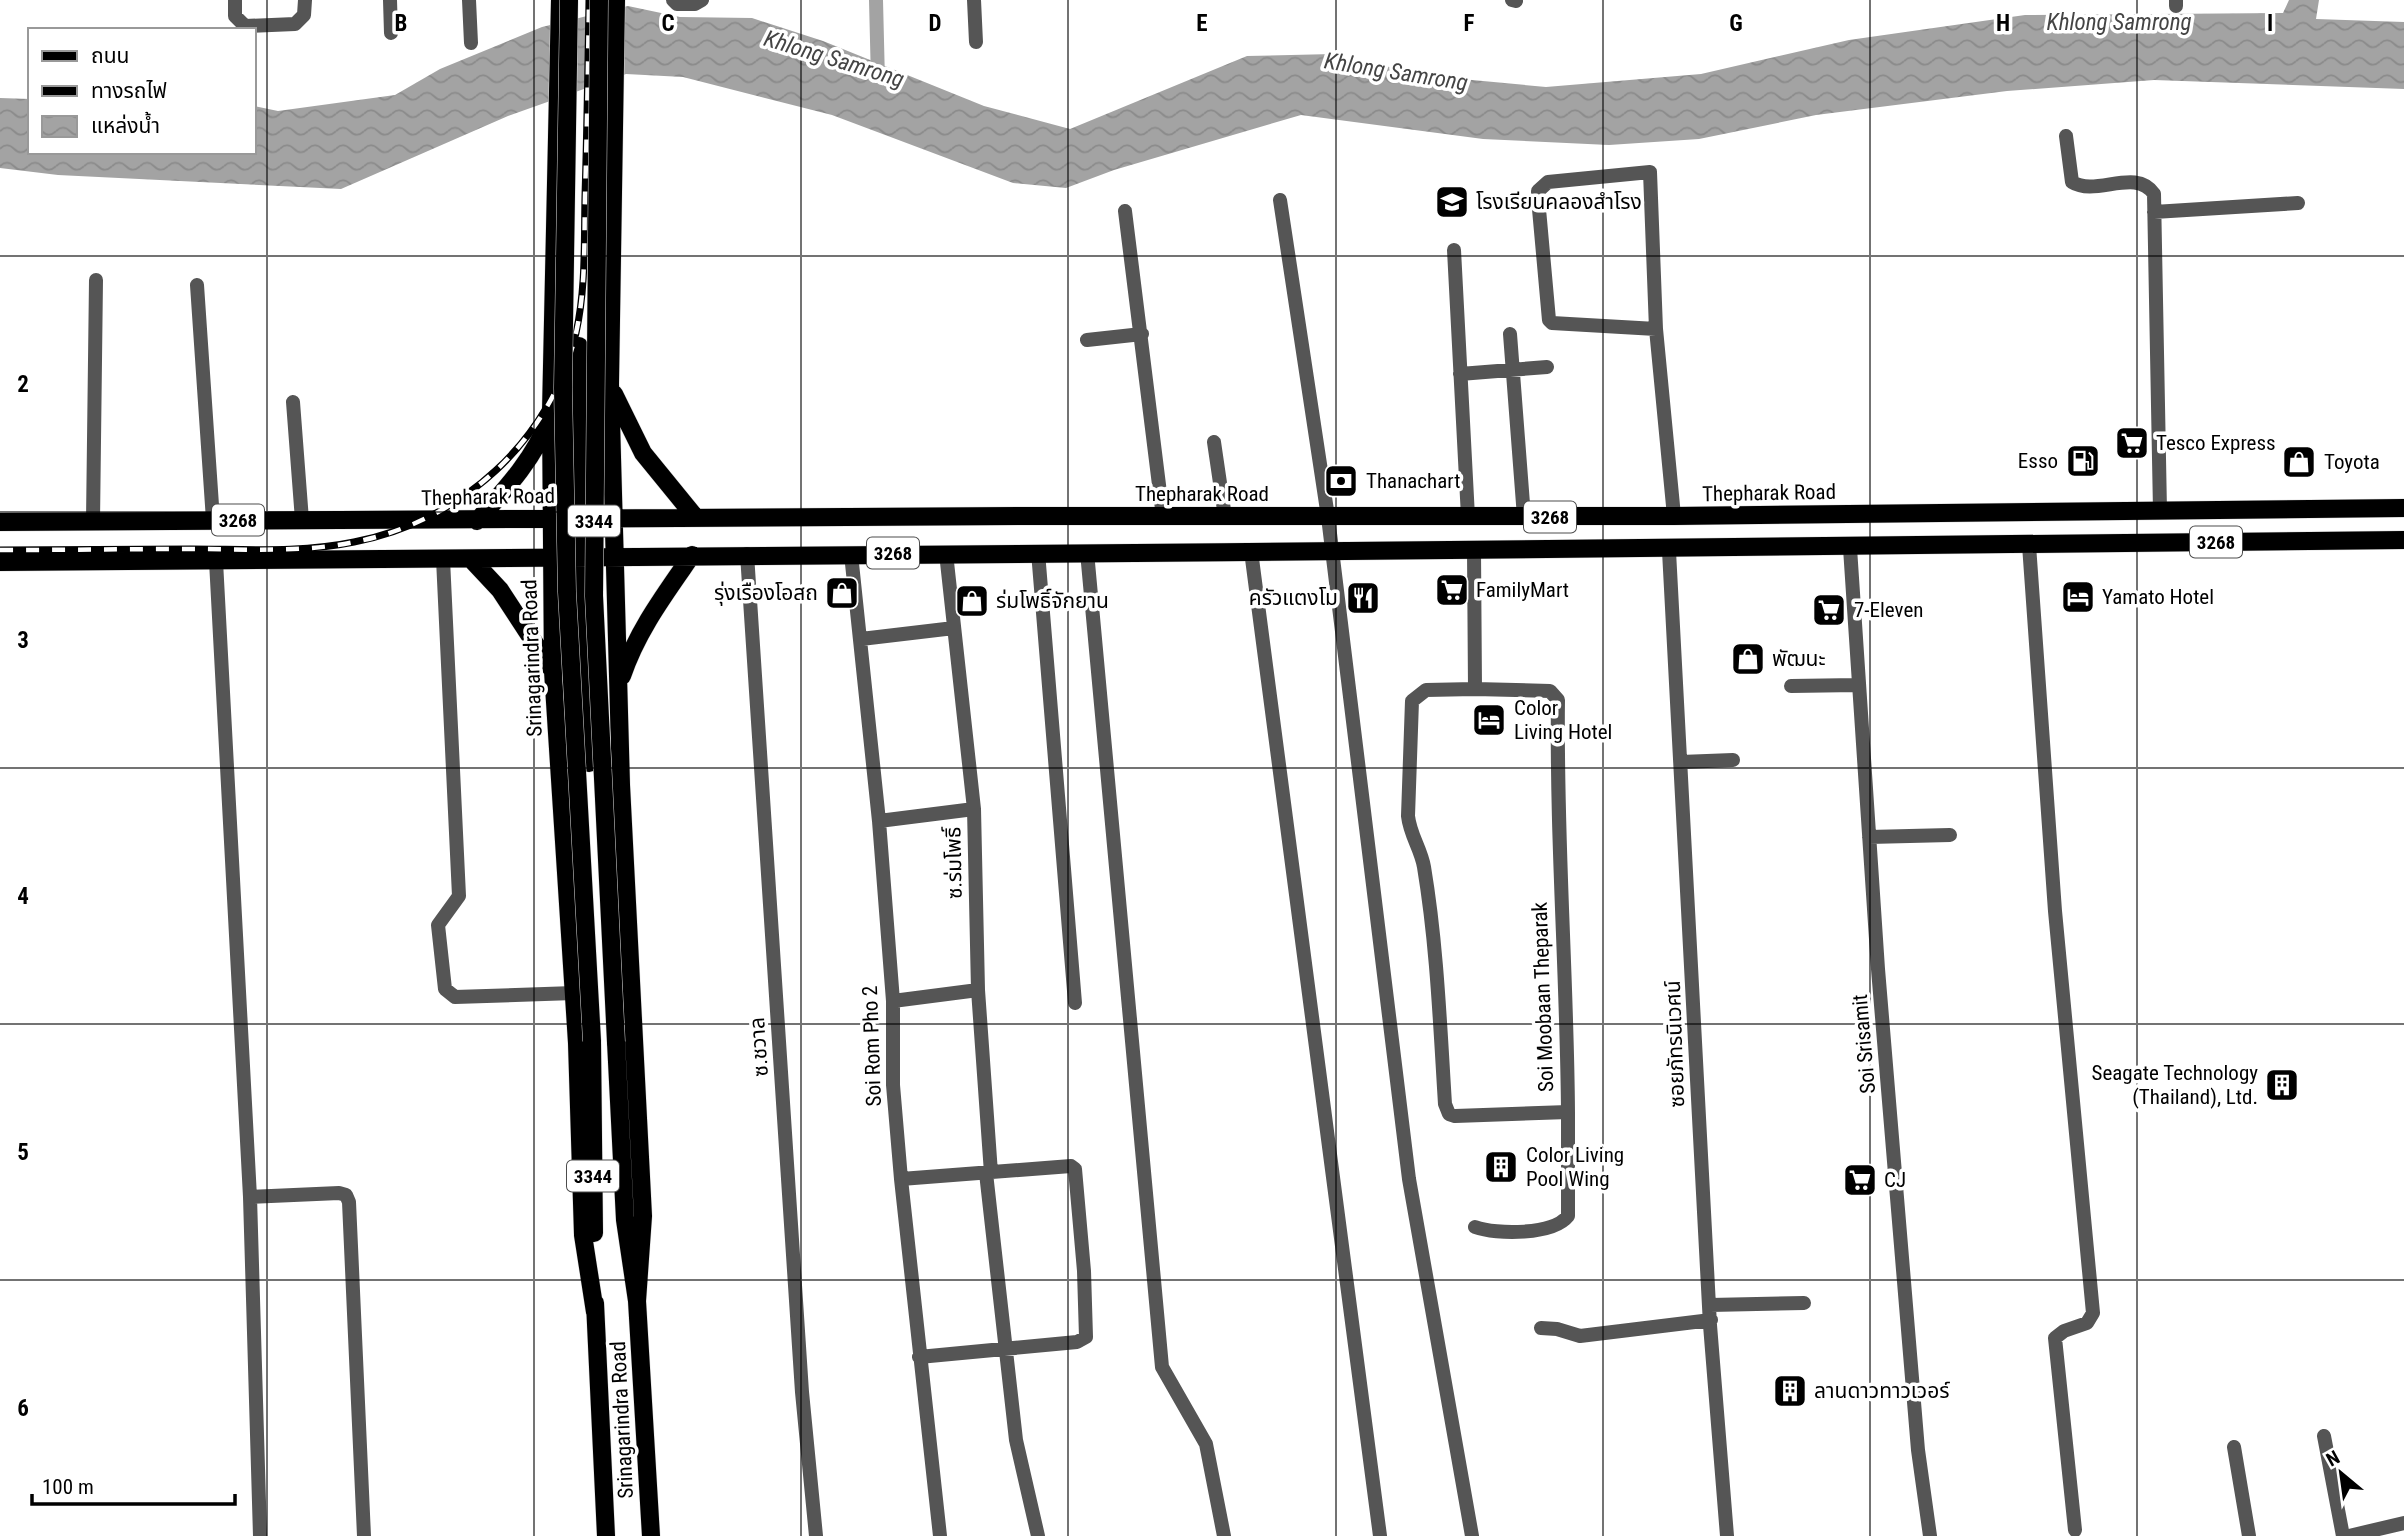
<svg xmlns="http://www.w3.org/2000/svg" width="2404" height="1536" viewBox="0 0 2404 1536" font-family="'Roboto Condensed','Noto Sans Thai',sans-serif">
<defs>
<pattern id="water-waves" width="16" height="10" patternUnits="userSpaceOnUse" patternTransform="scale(1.75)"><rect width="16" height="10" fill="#a3a3a3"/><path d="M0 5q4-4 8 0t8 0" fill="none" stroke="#8b8b8b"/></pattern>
</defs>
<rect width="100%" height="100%" fill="#fff"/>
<path fill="url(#water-waves)" d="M2289,0H2319L2316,19L2404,22V89L2154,80L2007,91L1816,115L1699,139L1609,145L1483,139L1301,115L1114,170L1066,188L1013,183L832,115L683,77L626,74L508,116L341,189L58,175L0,168V98L30,99V152H254V106L278,111L395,95L440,69L542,27L628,6L680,17L752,18L823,41L984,106L1070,129L1247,56L1333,54L1429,76L1546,87L1701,74L1849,40L2025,15L2283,13Z"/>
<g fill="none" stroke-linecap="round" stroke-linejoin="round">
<path stroke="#a3a3a3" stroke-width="14" d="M876,0L878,81"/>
<defs>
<path id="primary" d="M560,0L551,412L553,671L577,1043L583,1235L595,1312
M616,0L610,384L621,785L643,1216L637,1301
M579,346L580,557L589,763
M614,394L643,453L696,518
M477,521C504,491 535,458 549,419
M0,522L1031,516H1674L2404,508
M471,559L500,590L551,668
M0,562C801,556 1603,550 2404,540
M622,676C637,631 665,594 692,555
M592,1041L594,1233
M616,1042L625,1220L637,1301L651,1536
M595,1303L606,1536"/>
</defs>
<use href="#primary" stroke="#dbdbdb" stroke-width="19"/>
<path stroke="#555" stroke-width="14" d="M235,0V16L245,26L295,24L304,15L305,0
M390,0L391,33
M469,0L471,43
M673,0L677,4H695L702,0
M974,0L976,42
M1512,0L1516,1
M2176,0V6
M2066,136L2072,182C2096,197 2136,167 2154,194L2160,511
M1280,200L1328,517L1409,1179L1472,1536
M1125,211L1163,517
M2154,212L2298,203
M1454,250L1468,517
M197,285L213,520
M1656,329L1552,323L1549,320L1538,198V191L1548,182L1650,172L1656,329L1674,516
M1510,334L1524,517
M1087,340L1142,334
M1460,374L1547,367
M293,402L302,520
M1214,442L1225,517
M93,521L96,280
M2029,545L2055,911L2093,1313L2087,1323L2064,1331L2055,1338L2075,1530
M1850,548L1878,969L1918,1450L1930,1536
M1251,551L1380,1536
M1474,551L1475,689L1550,691L1558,700C1556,837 1567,974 1568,1112L1455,1116L1449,1114L1445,1104C1440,1025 1437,945 1424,867C1421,849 1410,835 1408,816L1412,701L1426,690L1475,689
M1669,551L1710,1325L1727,1536
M1038,552L1075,1003
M1087,552L1162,1367L1206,1444L1224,1536
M946,553L974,809L978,990L991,1173
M747,554L802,1392L816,1536
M851,554L879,821L893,1001V1085L901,1179L940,1536
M443,559L459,896L438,925L445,989L455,997L574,993
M216,561L250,1197L260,1536
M861,639L954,628
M1791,686L1857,685
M1681,762L1733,760
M879,821L974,809
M1869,837L1950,835
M893,1001L978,990
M986,1173L1016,1440L1038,1536
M901,1179L1071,1166L1075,1169L1084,1271L1086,1337L1077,1342L919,1357
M250,1197L339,1193L346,1195L349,1202L364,1536
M1475,1227C1497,1235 1553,1235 1568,1216V1112
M1710,1305L1804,1303
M1541,1328L1557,1329L1580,1336L1711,1320
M2324,1436L2343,1536
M2234,1447L2249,1536
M2349,1536L2404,1523"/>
<use href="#primary" stroke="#000" stroke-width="18"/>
<defs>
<path id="rail" d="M0,550C64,550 127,549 191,549C245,549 301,553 354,542C461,522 552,440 576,333C586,288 584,241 585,196C587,131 588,65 589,0"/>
</defs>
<use href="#rail" stroke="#000" stroke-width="7"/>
<use href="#rail" stroke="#fff" stroke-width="4.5" stroke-dasharray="13" stroke-linecap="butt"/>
<defs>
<path id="primary-bridge" d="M569,0L563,388L567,592L592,1041
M599,0L594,596L616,1042"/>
</defs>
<use href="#primary-bridge" stroke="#dbdbdb" stroke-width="19" stroke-linecap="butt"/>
<use href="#primary-bridge" stroke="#000" stroke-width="18"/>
</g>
<path fill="none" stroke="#000" stroke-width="2" stroke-opacity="0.55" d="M267,0V1536M534,0V1536M801,0V1536M1068,0V1536M1336,0V1536M1603,0V1536M1870,0V1536M2137,0V1536M0,256H2404M0,512H2404M0,768H2404M0,1024H2404M0,1280H2404"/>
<defs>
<symbol id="school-square" viewBox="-11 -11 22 22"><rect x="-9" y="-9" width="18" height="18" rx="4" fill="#000" stroke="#fff"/><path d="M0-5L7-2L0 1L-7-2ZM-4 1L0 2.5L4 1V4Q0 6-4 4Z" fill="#fff"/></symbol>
<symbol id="supermarket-square" viewBox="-11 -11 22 22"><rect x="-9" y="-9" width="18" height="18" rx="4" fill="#000" stroke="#fff"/><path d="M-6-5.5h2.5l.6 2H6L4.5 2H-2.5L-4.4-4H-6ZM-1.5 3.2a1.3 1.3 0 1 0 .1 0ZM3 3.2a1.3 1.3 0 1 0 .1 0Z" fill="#fff"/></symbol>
<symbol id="fuel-square" viewBox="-11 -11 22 22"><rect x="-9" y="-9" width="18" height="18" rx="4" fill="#000" stroke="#fff"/><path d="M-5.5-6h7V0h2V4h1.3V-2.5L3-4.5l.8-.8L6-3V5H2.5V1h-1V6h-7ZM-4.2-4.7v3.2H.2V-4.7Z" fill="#fff"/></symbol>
<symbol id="shop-square" viewBox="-11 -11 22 22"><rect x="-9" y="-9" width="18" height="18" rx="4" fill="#000" stroke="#fff"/><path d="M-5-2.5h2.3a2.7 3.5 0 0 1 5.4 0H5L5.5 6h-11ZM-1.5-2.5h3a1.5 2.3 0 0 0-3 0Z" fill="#fff"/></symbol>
<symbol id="bank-square" viewBox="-11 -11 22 22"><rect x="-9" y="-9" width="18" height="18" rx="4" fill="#000" stroke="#fff"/><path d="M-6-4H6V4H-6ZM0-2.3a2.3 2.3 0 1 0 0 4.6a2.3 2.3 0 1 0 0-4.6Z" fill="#fff"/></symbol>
<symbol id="hotel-square" viewBox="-11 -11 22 22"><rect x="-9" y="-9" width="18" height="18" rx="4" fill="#000" stroke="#fff"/><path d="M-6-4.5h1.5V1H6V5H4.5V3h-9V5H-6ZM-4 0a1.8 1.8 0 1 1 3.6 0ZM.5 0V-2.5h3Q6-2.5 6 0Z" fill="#fff"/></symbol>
<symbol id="restaurant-square" viewBox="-11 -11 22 22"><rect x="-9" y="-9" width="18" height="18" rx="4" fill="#000" stroke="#fff"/><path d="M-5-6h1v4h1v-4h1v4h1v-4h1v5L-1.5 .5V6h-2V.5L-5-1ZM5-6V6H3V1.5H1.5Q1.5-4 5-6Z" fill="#fff"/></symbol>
<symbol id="building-square" viewBox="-11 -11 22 22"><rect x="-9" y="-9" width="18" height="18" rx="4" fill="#000" stroke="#fff"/><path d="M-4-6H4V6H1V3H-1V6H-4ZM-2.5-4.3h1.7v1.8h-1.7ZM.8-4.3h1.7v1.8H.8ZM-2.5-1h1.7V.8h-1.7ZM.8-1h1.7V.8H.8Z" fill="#fff"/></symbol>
</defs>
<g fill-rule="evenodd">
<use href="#school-square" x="1433" y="183" width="38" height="38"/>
<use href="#supermarket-square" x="2113" y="424" width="38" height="38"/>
<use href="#fuel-square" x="2064" y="442" width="38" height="38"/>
<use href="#shop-square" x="2280" y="443" width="38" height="38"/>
<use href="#bank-square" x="1322" y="462" width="38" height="38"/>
<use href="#supermarket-square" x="1433" y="571" width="38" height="38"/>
<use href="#shop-square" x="823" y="574" width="38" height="38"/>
<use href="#hotel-square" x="2059" y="578" width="38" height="38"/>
<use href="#restaurant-square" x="1344" y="579" width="38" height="38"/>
<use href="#shop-square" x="953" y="582" width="38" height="38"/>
<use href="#supermarket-square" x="1810" y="591" width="38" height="38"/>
<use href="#shop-square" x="1729" y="640" width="38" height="38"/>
<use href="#hotel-square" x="1470" y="701" width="38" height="38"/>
<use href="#building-square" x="2263" y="1066" width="38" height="38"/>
<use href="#building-square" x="1482" y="1148" width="38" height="38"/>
<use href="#supermarket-square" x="1841" y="1161" width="38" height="38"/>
<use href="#building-square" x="1771" y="1372" width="38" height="38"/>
</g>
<g text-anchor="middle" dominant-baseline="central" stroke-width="7" stroke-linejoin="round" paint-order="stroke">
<g fill="#fff" stroke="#4c4c4c" stroke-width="2">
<rect x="1524" y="501.5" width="52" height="31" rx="5"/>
<rect x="212" y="504.5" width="52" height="31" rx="5"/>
<rect x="568" y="505.5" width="52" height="31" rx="5"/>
<rect x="2190" y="526.5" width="52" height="31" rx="5"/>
<rect x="867" y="537.5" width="52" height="31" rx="5"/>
<rect x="567" y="1160.5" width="52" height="31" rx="5"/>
</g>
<g font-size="19" font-weight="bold" fill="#000">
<text x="1550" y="517">3268</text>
<text x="238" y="520">3268</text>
<text x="594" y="521">3344</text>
<text x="2216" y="542">3268</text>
<text x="893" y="553">3268</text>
<text x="593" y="1176">3344</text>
</g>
<g font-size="21" fill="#000" stroke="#fff" text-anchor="start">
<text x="1476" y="202">โรงเรียนคลองสำโรง</text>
<text x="2156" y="443">Tesco Express</text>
<text x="2058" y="461" text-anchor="end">Esso</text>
<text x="2324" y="462">Toyota</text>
<text x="1366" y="481">Thanachart</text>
<text x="1476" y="590">FamilyMart</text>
<text x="818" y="593" text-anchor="end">รุ่งเรืองโอสถ</text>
<text x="2102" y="597">Yamato Hotel</text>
<text x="1338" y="598" text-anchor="end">ครัวแตงโม</text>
<text x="996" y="601">ร่มโพธิ์จักยาน</text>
<text x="1854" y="610">7-Eleven</text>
<text x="1772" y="659">พัฒนะ</text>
<text x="1514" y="708">Color<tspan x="1514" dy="24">Living Hotel</tspan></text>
<text x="2258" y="1073" text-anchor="end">Seagate Technology<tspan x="2258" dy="24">(Thailand), Ltd.</tspan></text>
<text x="1526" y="1155">Color Living<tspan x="1526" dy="24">Pool Wing</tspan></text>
<text x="1884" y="1180">CJ</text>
<text x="1814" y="1391">ลานดาวทาวเวอร์</text>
</g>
<g font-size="21" fill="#000" stroke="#fff">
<text transform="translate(1769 493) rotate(-1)">Thepharak Road</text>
<text x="1202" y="494">Thepharak Road</text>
<text transform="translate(488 497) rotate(-1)">Thepharak Road</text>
<text transform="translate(532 658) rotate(-92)">Srinagarindra Road</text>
<text transform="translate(954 863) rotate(-91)">ซ.ร่มโพธิ์</text>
<text transform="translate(1543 997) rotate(-92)">Soi Moobaan Theparak</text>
<text transform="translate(1675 1044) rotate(-92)">ซอยภัทรนิเวศน์</text>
<text transform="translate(1864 1044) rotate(-95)">Soi Srisamit</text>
<text transform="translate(872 1046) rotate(-92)">Soi Rom Pho 2</text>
<text transform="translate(759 1047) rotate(-94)">ซ.ชวาล</text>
<text transform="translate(622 1420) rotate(-93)">Srinagarindra Road</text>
</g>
<g font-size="23" font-style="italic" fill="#444" stroke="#fff">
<text x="2119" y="22">Khlong Samrong</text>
<text transform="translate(834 59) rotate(17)">Khlong Samrong</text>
<text transform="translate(1396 72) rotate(9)">Khlong Samrong</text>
</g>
</g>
<g font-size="23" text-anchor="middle" font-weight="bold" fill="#000" stroke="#fff" stroke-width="7" stroke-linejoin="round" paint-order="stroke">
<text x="401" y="31">B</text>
<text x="668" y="31">C</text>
<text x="935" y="31">D</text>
<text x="1202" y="31">E</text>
<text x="1469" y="31">F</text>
<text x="1736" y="31">G</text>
<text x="2003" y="31">H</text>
<text x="2270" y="31">I</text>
<text x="23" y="392">2</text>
<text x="23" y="648">3</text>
<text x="23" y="904">4</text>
<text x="23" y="1160">5</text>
<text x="23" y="1416">6</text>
</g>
<rect x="28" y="28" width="228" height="126" fill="#ffffff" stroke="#999999" stroke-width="2"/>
<rect x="42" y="51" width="35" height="10" fill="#000000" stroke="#999999" stroke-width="2"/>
<text x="91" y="63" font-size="21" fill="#000000">ถนน</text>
<rect x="42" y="86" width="35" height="10" fill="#000000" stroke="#999999" stroke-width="2"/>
<text x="91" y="98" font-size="21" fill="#000000">ทางรถไฟ</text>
<rect x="42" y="116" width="35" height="21" fill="url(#water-waves)" stroke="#999999" stroke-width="2"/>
<text x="91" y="133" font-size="21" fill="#000000">แหล่งน้ำ</text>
<g transform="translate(2341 1473) rotate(331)" stroke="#ffffff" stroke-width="5" paint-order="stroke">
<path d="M0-5L12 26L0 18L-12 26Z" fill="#000000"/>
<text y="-10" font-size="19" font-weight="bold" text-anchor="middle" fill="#000000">N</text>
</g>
<path d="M32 1494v10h203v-10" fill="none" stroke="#000000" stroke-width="3.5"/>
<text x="42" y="1494" font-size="21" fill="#000000" stroke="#ffffff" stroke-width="5" paint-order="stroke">100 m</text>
</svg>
